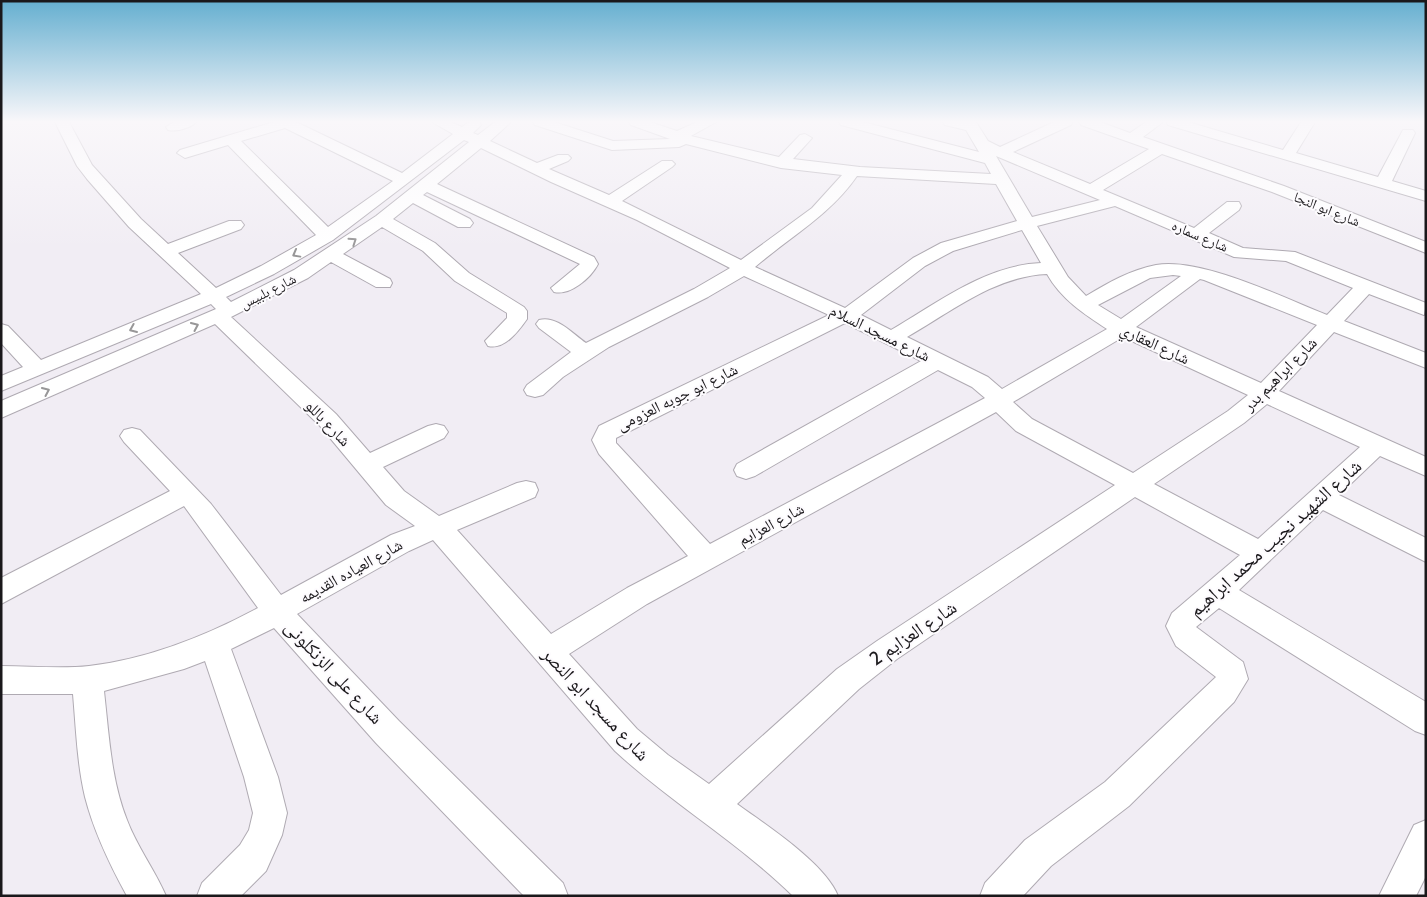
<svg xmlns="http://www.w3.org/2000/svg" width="1427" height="897" viewBox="0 0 1427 897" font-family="Cabin,'Noto Naskh Arabic',sans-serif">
<rect width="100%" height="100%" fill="#f1edf4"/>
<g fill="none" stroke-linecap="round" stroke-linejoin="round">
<defs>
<path id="minor" d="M55,122H69L92,165L141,219L168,244L229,221H241L244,225L241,229L178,253L216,288L261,266L316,235L228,145L185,158L177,153L180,150L274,122H296L402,173L453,134L432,122H450L462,127L469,122H479L481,125L473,133L478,135L495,122H511L490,141L537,163L558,155H568L571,158L568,161L549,169L609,195L662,161H672L675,164L672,167L622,201L741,260L812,208L842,175L781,168L686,144L679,147L612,150L535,125L533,122H554L613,141L670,139L631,125L629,122H650L677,131L697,122H716L691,136L779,157L800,135L805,134L812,138L793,159L860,167L991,174L985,163L841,125L839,122H863L979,152L966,130L945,125L943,122H976L988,141L1000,147L1054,122H1073L1071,125L1013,152L1090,184L1149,149L1081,125L1079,122H1100L1130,133L1146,122H1163L1143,137L1284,186L1426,242V253L1272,192L1162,154L1103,190L1194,228L1227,202H1239L1241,206L1239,210L1209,233L1243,248L1295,252L1426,303L1424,315L1369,294L1344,321L1426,353V368L1334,332L1279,391L1426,457V476L1380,456L1339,495L1426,538V562L1323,510L1239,590L1426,702V735L1415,731L1219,608L1196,627L1243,662L1248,679L1234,702L1129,806L1051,866L1023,896H980L985,883L1025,840L1105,782L1216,677L1176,646L1166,626L1172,613L1240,555L1135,497L897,659L859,689L737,804C766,825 825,863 838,896H793C738,842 671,803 615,751L433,540L409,551L297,614L399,721L563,883L568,896H524L376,743L274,628L231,649L278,777L287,813L282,835L266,871L241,896H197L202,883L240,845L249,830L253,813L244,777L205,661L184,669L104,691C109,735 111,780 127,820C137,847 155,870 166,896H127C110,865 94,832 85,797C77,763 76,728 73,694H1V666C30,666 61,669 89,666C148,659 206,636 258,608L184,506L1,604V578L170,491L124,442L120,436L124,430L132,428L140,430L211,504L281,595L391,535L415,526L386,505L320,426L215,324L1,418V401L216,309L211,304L1,391V376L23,367L1,343V324L8,326L41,360L201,294L129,227L87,179L77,166ZM285,128L393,181L328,227L241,141ZM464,140L469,142L376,216L294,270L231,302L226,297L274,274L333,240ZM481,148L551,182L637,220L730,268L694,289L586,343C572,333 556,315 539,320L536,324L539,328L571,352L527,385L524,390L527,395L535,397L543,395L563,377L609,347L708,297L744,276L829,315L599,426L592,440L599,454L688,556L627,588L551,634L457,530L535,497L538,490L535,483L526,481L517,483L439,516L404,491L383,467L444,438L448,432L444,426L436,424L428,426L370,453L336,414L231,317L308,278L331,262L376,287H390L392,283L390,279L343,254L382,227L423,251L455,281L507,313V318L485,341L488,346C504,350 518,332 527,319V311L524,307L469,273L435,243L393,219L413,203L458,227H470L473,223L470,219L423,195L427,192L580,264L551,288L554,292C570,296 591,278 598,264L594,257L437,184ZM996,156L1100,200L1032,217ZM857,176L996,184L1017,221L941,243L913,258L845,308L755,267C790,237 830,215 857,176ZM1115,206L1234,257L1286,261L1353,288L1327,315C1284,298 1201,257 1156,265C1130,270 1108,283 1086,296L1068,277L1037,226ZM1022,230L1041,263C986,265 937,303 891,330L861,315L925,266L953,251ZM1047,274C1061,299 1084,314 1107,329L1002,389L988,377L907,337C951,312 995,276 1047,274ZM1173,275L1181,276L1121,319L1098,305L1150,278ZM1200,279L1204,280L1317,325L1261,383L1136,327ZM845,323L921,361L737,464L734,470L737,476L746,479L755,476L938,370L972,387L985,398L710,544L616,443V438ZM1123,337L1248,395L1228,411L1133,473L1032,419L1013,402ZM1267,404L1360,447L1258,539L1154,484L1244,423ZM996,412L1016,431L1115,485L877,641L837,669L709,784L668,755L637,729L569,654L647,604Z
M174,122H196C191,128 176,132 168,130L166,127Z
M1166,122H1188L1283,150L1301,122H1315L1296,153L1378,177L1403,130H1413L1415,133L1392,181L1426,191V201L1168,125Z
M1426,820V876L1416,896H1379L1414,825Z"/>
</defs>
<use href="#minor" stroke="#afaab2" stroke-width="2"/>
<use href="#minor" fill="#fff" fill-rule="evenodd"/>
</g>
<defs><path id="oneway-chevron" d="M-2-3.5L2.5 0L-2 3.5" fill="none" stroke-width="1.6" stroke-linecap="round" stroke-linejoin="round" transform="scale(1.25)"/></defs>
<g stroke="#989798">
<use href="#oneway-chevron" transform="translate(353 241) rotate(-34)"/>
<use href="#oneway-chevron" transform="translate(296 254) rotate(151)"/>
<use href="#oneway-chevron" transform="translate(195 326) rotate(-24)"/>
<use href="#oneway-chevron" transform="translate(133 329) rotate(157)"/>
<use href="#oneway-chevron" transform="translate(46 391) rotate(-24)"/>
</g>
<linearGradient id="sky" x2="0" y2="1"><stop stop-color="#65afd0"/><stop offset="0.49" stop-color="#f9f7fa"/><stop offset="1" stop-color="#f9f7fa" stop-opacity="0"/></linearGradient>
<rect width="1427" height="248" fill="url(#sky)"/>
<g text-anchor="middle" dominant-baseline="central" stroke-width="4" stroke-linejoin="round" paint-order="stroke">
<g font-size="14" fill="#1a181b" stroke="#fdfbfe">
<text transform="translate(1327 209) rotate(22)">شارع ابو النجا</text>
<text transform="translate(1200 236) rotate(23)">شارع سماره</text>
<text transform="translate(268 291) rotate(-27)">شارع بلبيس</text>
</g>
<g font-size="16" fill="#1a181b" stroke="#fdfbfe">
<text transform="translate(880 333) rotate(26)">شارع مسجد السلام</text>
<text transform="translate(1155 344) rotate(25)">شارع العقاري</text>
<text transform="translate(1280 374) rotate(-45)">شارع ابراهيم بدر</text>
<text transform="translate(677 397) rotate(-26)">شارع ابو جوبه العزومى</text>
<text transform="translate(328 423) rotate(46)">شارع باللو</text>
<text transform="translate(771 524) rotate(-28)">شارع العزايم</text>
<text transform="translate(351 571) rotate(-29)">شارع العياده القديمه</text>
</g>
<g font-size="19" fill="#1a181b" stroke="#fdfbfe">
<text transform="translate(1275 538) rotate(-42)">شارع الشهيد نجيب محمد ابراهيم</text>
<text transform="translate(913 633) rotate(-34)">شارع العزايم 2</text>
<text transform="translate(334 672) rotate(47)">شارع على الزنكلونى</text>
<text transform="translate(596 704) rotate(47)">شارع مسجد ابو النصر</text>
</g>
</g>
<rect width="1427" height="897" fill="none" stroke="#1a181b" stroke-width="5"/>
</svg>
